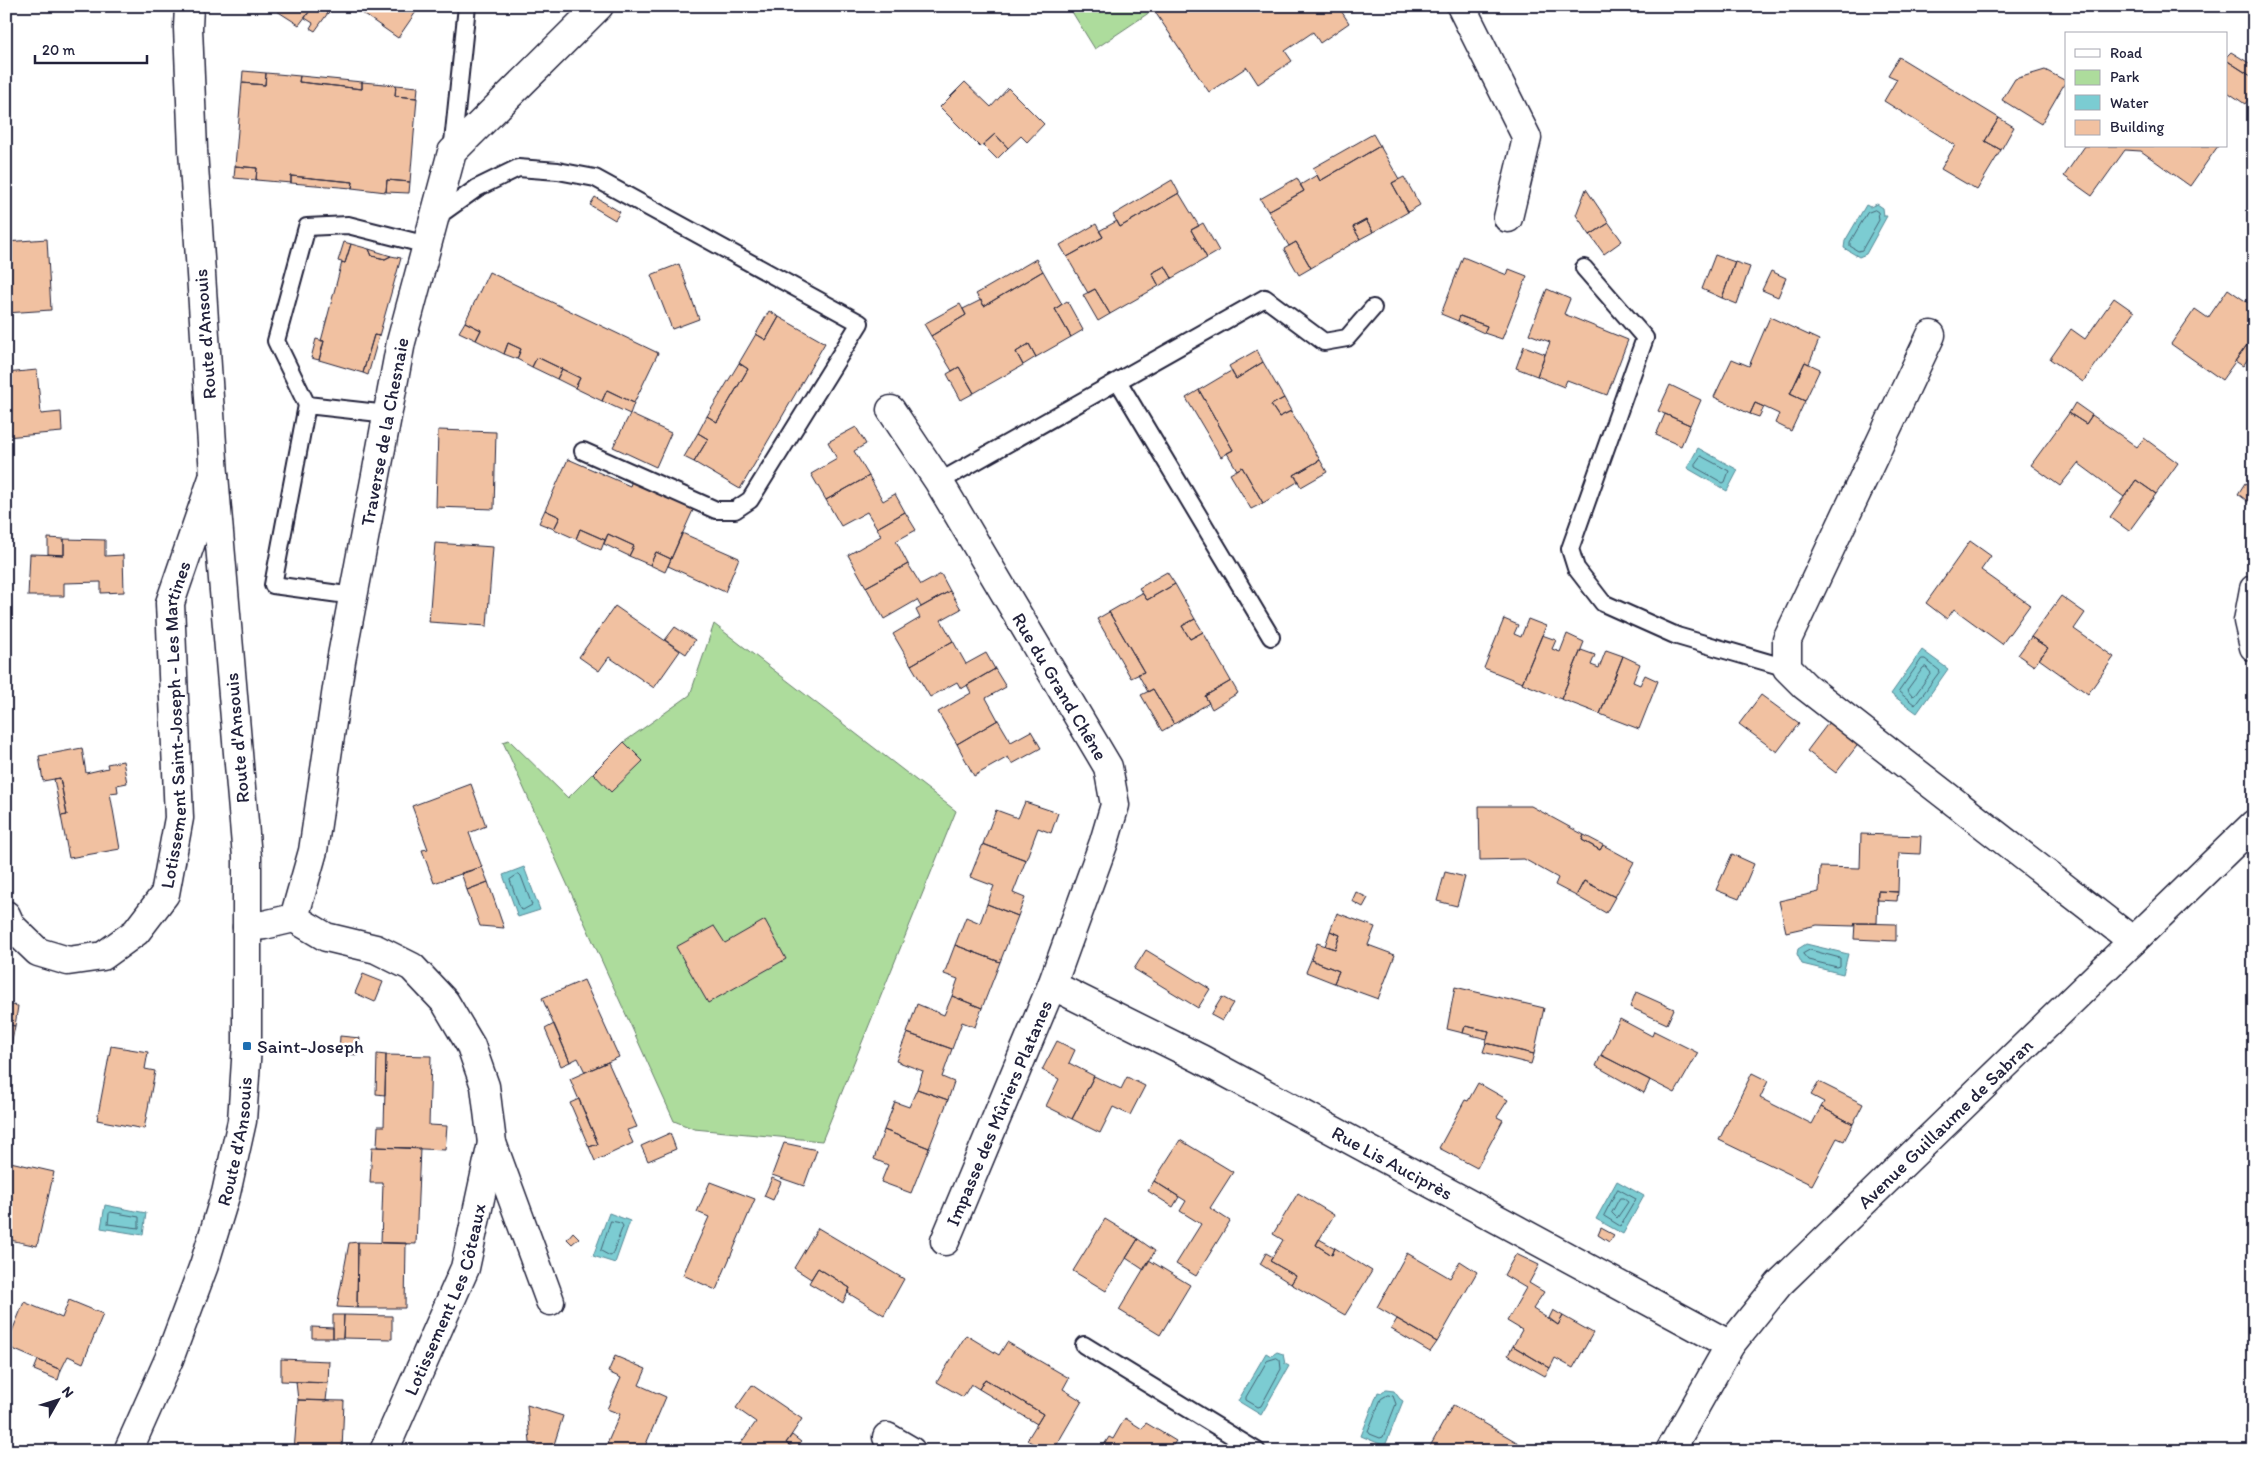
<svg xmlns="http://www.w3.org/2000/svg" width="2260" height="1457" viewBox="0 0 2260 1457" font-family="Itim,sans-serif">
<rect width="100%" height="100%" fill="#fff"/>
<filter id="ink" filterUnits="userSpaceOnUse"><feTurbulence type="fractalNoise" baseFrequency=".02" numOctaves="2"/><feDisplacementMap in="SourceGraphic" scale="10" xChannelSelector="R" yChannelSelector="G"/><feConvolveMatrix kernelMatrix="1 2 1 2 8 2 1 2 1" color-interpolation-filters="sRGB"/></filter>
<g filter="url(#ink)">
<path fill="#addc9c" stroke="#687f6c" d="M1071,6H1159L1095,49L1069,7Z
M714,624L956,811L822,1141L694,1129L674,1121L503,742L509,740L568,798L624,742L690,695Z"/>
<path fill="#7bccd2" stroke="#578896" d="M1877,204L1883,208L1884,216H1887L1866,254L1859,257L1844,248L1845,241L1866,205L1870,207Z
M1698,448L1738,470L1727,491L1687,468Z
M1922,650L1948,669L1917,713L1891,694Z
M524,867L540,910L518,917L503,875Z
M1806,944L1848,954L1843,974L1802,964L1797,954L1798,949Z
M1617,1181L1644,1196L1623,1234L1596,1219Z
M105,1205L146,1213L143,1235L101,1228Z
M609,1213L630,1221L615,1263L593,1256Z
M1277,1352L1283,1354L1285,1364L1289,1366L1261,1415L1238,1401L1266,1353L1271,1356Z
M1386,1390L1394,1391L1400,1399L1403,1401L1385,1446L1361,1436L1378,1392L1382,1393Z"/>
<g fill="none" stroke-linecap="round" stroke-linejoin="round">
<path stroke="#466677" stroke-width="1" d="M1875,210L1878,212L1879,220L1862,250L1858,251L1850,246V242L1867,213Z
M1701,456L1729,471L1725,482L1723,483L1695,467V464Z
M1922,659H1925L1940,671L1915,705L1899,692Z
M1926,667L1931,673L1915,695L1912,696L1907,690L1923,668Z
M519,874L521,876L532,905L523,910L520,909L510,880Z
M1810,950L1840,958V966L1837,967L1808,960L1803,954Z
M1618,1189L1636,1199L1620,1226L1604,1216Z
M1620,1198H1623L1628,1202L1617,1218L1612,1213Z
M111,1212L139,1217V1228L108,1224L109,1214Z
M611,1221L621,1223L623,1226L612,1255L610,1256L601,1251Z
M1277,1358L1280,1360L1281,1369L1261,1406L1258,1407L1246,1400V1397L1267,1361Z
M1388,1395L1393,1396L1396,1404L1383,1437L1380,1438L1370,1434L1368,1431L1381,1399Z"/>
</g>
<path fill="#f1c1a1" stroke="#22223b" d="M280,6H301L309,12L299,25L277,11Z
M301,6H333L315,31L310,28L313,23L305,18L309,12Z
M363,6H420L398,38L362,13L366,8Z
M1151,6H1338L1349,23L1320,43L1313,32L1285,51L1292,61L1258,84L1247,67L1209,92Z
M2231,52L2254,66V78L2226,60V57Z
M1899,57L1999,118L1985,141L2001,150L1977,190L1941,169L1955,145L1884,101L1897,79L1888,75Z
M2226,60L2254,78V92L2245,104L2226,91Z
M2045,70L2066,81L2041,124L2002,100L2015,79Z
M243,71L266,73L265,85L242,83Z
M266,73L300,76L299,82L362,89V82L396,85L395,96L417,98L410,182L387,180L386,192L352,188L353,182L291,176V183L256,180L257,168L235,166L242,83L265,85Z
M300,76L362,82V89L299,82Z
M965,82L991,107L1008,88L1044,124L1027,142L1021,136L1008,148L995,134L980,147L940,107Z
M396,85L418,87L417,98L395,96Z
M1999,118L2014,127L2001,150L1985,141Z
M995,134L1008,148L997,159L983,145Z
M1373,134L1380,146L1320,181L1313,168Z
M1380,146L1399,179L1392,183L1408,212L1373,232L1366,220L1353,227L1360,239L1311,268L1296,242L1289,246L1268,211L1304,191L1300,185L1317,175L1320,181Z
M2085,146H2218L2190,186L2141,151L2125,150L2092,196L2064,176Z
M235,166L257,168L256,180L234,178Z
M291,176L353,182L352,188L291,183Z
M1404,177L1420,205L1408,212L1392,183Z
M1297,178L1304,191L1268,211L1260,199Z
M387,180L410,182L409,193L386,192Z
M1172,180L1179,193L1120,227L1113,215Z
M1586,189L1609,223L1590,235L1576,215Z
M1179,193L1199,226L1191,230L1207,258L1172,278L1165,266L1152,273L1159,286L1110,314L1095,289L1088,293L1067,257L1103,237L1099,231L1117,221L1120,227Z
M595,197L620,212L615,220L590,205Z
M1366,220L1373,232L1360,239L1353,227Z
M1203,223L1219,251L1207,258L1191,230Z
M1609,223L1622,241L1604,254L1590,235Z
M1096,224L1103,237L1067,257L1060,245Z
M47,239L51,310L6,313V242Z
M344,242L351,244L345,263L338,261Z
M1296,242L1311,268L1299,275L1284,249Z
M351,244L369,249L372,256L385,259L391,256L401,258L379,336L374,335L363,373L319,360L324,341H321L342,262L345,263Z
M369,249L391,256L385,259L372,256Z
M1715,255L1735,262L1722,298L1702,289Z
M1463,257L1507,275L1509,269L1527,276L1502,339L1484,333L1487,326L1460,316L1458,321L1441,314Z
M1036,259L1043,271L984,306L976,294Z
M1735,262L1750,267L1737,304L1722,298Z
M679,264L699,319L672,329L651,275Z
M1165,266L1172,278L1159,286L1152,273Z
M1043,271L1062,304L1055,309L1071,337L1036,357L1029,344L1016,352L1023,365L974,393L959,367L952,371L931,336L966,315L963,309L981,300L984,306Z
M1771,271L1786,278L1778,297L1762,290Z
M489,272L658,353L634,403L607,390L602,401L575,388L580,378L537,357L532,367L517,359L521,349L508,343L504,354L476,340L481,330L465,322Z
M1095,289L1110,314L1098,321L1083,295Z
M1547,289L1570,299L1564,314L1628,340L1607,395L1567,380L1564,387L1537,376L1550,342L1529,334Z
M2228,289L2254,307V350L2247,345L2222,380L2171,344L2195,309L2208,318Z
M2114,298L2134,312L2083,382L2050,359L2071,329L2085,339Z
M1067,301L1083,330L1071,337L1055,309Z
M960,304L966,315L931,336L924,324Z
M769,311L779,317L766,340L756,334Z
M1460,316L1487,326L1484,333L1458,321Z
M779,317L825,343L740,489L694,462L708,439L698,433L707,416L717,422L748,369L739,363L756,334L766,340Z
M1770,317L1819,340L1809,364L1805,362L1790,394L1805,401L1791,431L1775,423L1779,414L1764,407L1755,403L1750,414L1714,397L1732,359L1749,366Z
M465,322L481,330L476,340L459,332Z
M374,335L379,336L368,375L363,373Z
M316,339L324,341L319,360L311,358Z
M508,343L521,349L517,359L504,354Z
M1029,344L1036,357L1023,365L1016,352Z
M2247,345L2254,350L2243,366L2235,361Z
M1524,346L1545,354L1537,376L1516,368Z
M1257,350L1263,362L1236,379L1229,366Z
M537,357L562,369L557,379L532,367Z
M1263,362L1284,398L1271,405L1279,417L1291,411L1320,460L1294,475L1299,481L1263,503L1242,467L1237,470L1227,453L1233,450L1199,390L1231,371L1236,379Z
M1805,362L1820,369L1805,401L1790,394Z
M739,363L748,369L717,422L707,416Z
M959,367L974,393L961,400L947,374Z
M562,369L580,378L575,388L557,379Z
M37,370L41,414L61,412L62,432L6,437V373Z
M1670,385L1701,400L1690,425L1658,411Z
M607,390L634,403L630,414L602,401Z
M1199,390L1233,450L1221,457L1186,398Z
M1284,398L1291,411L1279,417L1271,405Z
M1755,403L1764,407L1759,417L1750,414Z
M2075,403L2092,415L2086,424L2069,413Z
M2069,413L2086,424L2092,415L2137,447L2144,438L2178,463L2156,494L2136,480L2124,497L2078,463L2060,486L2031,465Z
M630,414L671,433L656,467L613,447Z
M1665,414L1690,425L1681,446L1656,435Z
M856,427L866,444L854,451L869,476L826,500L811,474L837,459L828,442Z
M438,430L496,432L494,509L436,507Z
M698,433L708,439L694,462L684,457Z
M568,459L630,486L632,480L694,508L671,559L656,552L650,565L629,556L634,546L608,534L605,540L580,529L576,539L554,529L560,517L545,510Z
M1320,460L1327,472L1301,487L1294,475Z
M1242,467L1263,503L1251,509L1230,474Z
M869,476L883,501L895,494L905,512L877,528L867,512L841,526L826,500Z
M2136,480L2156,494L2129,531L2110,517Z
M2245,483L2254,489V497L2250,503L2238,494Z
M545,510L560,517L554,529L539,523Z
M905,512L916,530L896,541L908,564L866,587L848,555L881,536L877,528Z
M580,529L605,540L601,550L576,539Z
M682,533L739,558L725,592L668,566Z
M608,534L634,546L629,556L604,544Z
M48,538L64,539V555L48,554Z
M64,539L105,540V556L123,555L124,592L101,593V582L64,583V596H28L30,554L64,555Z
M1970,541L1991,556L1981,570L2030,605L2002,644L1954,609L1947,619L1926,603Z
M435,543L493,547L487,626L429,622Z
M656,552L671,559L665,572L650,565Z
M908,564L921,585L941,574L950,591L921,607L917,600L884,619L866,587Z
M1167,572L1175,584L1147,600L1139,588Z
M1175,584L1195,619L1182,626L1190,639L1203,632L1231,681L1205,696L1209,703L1174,724L1153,689L1148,692L1138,674L1144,672L1109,612L1142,593L1147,600Z
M950,591L961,609L941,620L953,641L911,665L893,634L920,618L916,610Z
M2061,596L2085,613L2074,629L2114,657L2088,694L2039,659L2048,648L2031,637Z
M615,606L680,651L654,688L609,657L599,671L579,657Z
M1109,612L1144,672L1131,678L1097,619Z
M1195,619L1203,632L1190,639L1182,626Z
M1504,619L1518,625L1514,634L1521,637L1528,619L1546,626L1522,683L1484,668Z
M675,627L695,640L686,654L665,640Z
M1567,634L1584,642L1561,699L1522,683L1542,635L1556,640L1552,649L1560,652Z
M2031,637L2048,648L2034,666L2018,655Z
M953,641L966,664L986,653L995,669L961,689L957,682L930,697L911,665Z
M1581,650L1595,655L1591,665L1599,668L1606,650L1623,656L1600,714L1561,699Z
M1623,656L1640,664L1633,682L1640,685L1645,675L1658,681L1639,729L1600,714Z
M995,669L1006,687L986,698L998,720L957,744L938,712L971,693L967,685Z
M1231,681L1238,693L1212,709L1205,696Z
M1153,689L1174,724L1162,731L1141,695Z
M1761,695L1799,723L1777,752L1739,724Z
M998,720L1011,742L1031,731L1041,748L1012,764L1008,757L974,776L957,744Z
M1829,722L1834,723L1860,742L1836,773L1807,751Z
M624,742L643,761L611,792L593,773Z
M82,748L86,773L108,768L107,764L123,761L127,783L117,785L118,792L110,793L120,849L69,858L61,816L67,815L60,778L43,781L39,756Z
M60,778L67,815L61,816L54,779Z
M471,784L486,826L469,833L482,867L434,883L422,850L428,849L412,806Z
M1025,802L1058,813L1051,833L1038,828L1026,860L983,844L996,810L1018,818Z
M1479,806H1531L1584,835L1582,840L1600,850L1603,845L1634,862L1615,897L1584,881L1576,896L1555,885L1558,878L1524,859L1480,860Z
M1861,834L1921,836L1920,854L1899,853L1898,892L1878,891L1877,923H1855L1854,926L1817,925L1786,932L1779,901L1819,892L1820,867L1860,868Z
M1584,835L1603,845L1600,850L1582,840Z
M983,844L1026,860L1013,893L1025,898L1018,916L987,904L994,886L970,877Z
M1732,854L1754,864L1739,899L1716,890Z
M482,867L488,882L467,890L461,873Z
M1445,872L1465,877L1457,906L1437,901Z
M1584,881L1615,897L1606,913L1576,896Z
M488,882L504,928L480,926L467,890Z
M1878,891L1898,892L1897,901L1877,900Z
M1356,892L1368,898L1363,907L1352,901Z
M987,904L1018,916L1000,962L955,945L966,917L980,923Z
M1337,913L1375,927L1368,945L1395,955L1378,999L1334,983L1339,971L1311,960L1317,943L1335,949L1340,935L1330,931Z
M765,920L786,959L708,1003L676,947L714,926L725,943Z
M1855,923L1896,924V941L1854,939Z
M1330,931L1340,935L1335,949L1325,946Z
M955,945L1000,962L982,1008L952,996L958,979L944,974Z
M1146,950L1210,989L1198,1008L1134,969Z
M1311,960L1339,971L1334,983L1306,972Z
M363,974L383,982L375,1002L355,993Z
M584,980L619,1057L585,1072L578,1058L570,1062L542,998Z
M1455,987L1544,1008L1534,1054L1486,1043L1489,1031L1465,1026L1463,1033L1447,1029Z
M1636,992L1674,1009L1667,1024L1630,1007Z
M952,996L982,1008L975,1027L962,1022L952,1049L907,1033L917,1004L944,1015Z
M1222,997L1233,1003L1222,1021L1211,1015Z
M6,1004L18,1006L15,1026L6,1024Z
M1620,1019L1652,1036L1654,1031L1698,1053L1675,1093L1601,1055Z
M6,1024L15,1026L6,1071Z
M554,1024L570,1062L561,1066L545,1029Z
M1465,1026L1489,1031L1487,1039L1463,1033Z
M907,1033L952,1049L942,1077L954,1082L948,1100L917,1089L923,1071L896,1061Z
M340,1036L360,1038L358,1055L339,1053Z
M1057,1041L1075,1050L1069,1063L1094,1076L1072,1119L1046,1106L1059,1079L1042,1070Z
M1486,1043L1534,1054L1531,1064L1483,1052Z
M111,1046L148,1052L145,1069L155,1071L144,1129L97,1120Z
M377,1054L386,1055L385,1095L376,1094Z
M386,1055L431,1056L429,1125L447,1126L445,1150L377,1147L378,1126H384Z
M1601,1055L1650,1080L1644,1093L1596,1066Z
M608,1062L637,1127L627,1130L633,1143L595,1161L589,1147L598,1144L570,1079Z
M1752,1073L1768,1081L1760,1098L1812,1124L1821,1107L1853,1124L1844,1141L1837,1138L1812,1185L1719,1140Z
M1094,1076L1121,1089L1127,1077L1145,1086L1130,1115L1113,1107L1100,1133L1072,1119Z
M1819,1082L1863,1104L1853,1124L1821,1107L1824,1102L1811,1095Z
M1478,1083L1508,1100L1497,1117L1503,1120L1477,1168L1439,1148L1465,1100L1468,1101Z
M917,1089L948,1100L929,1148L884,1130L895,1102L909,1107Z
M579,1099L598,1144L589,1147L570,1103Z
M884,1130L929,1148L911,1193L881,1182L888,1165L874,1159Z
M670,1133L676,1149L648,1161L641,1146Z
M1180,1140L1233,1172L1210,1208L1230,1221L1196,1276L1176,1264L1201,1224L1180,1211L1186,1201L1154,1181Z
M784,1143L817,1150L804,1186L772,1175Z
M372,1147L420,1148L416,1244L381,1243L383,1183H370Z
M6,1161L54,1172L37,1246L6,1239Z
M772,1178L781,1182L773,1200L764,1196Z
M1154,1181L1179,1197L1173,1207L1148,1191Z
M710,1182L755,1199L716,1290L683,1275L709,1217L697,1212Z
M1298,1193L1334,1215L1316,1245L1332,1255L1335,1248L1372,1271L1345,1315L1291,1284L1296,1276L1270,1261L1283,1240L1273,1234Z
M1105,1219L1138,1239L1106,1291L1073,1271Z
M818,1228L904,1279L884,1315L848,1293L850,1288L818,1268L811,1279L794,1268Z
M1601,1228L1614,1235L1609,1242L1598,1235Z
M573,1232L579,1238L572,1244L567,1239Z
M1138,1239L1155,1251L1144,1270L1126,1258Z
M1319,1239L1335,1248L1332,1255L1316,1245Z
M358,1242L406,1243L405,1308H357Z
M358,1242L357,1308L337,1307L349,1243Z
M1266,1253L1273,1257L1270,1261L1296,1276L1291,1284L1260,1264Z
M1407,1253L1450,1278L1460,1261L1477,1272L1437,1342L1377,1307Z
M1516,1254L1539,1265L1529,1283L1544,1292L1533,1309L1558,1325L1563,1316L1593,1333L1573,1368L1555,1358L1550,1368L1513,1346L1522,1330L1507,1321L1526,1288L1504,1275Z
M1149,1260L1190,1285L1160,1335L1119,1310Z
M818,1268L850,1288L843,1303L809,1283Z
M69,1300L103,1314L83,1363L68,1356L61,1370L6,1346L24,1302L62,1318Z
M1553,1310L1563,1316L1558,1325L1549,1318Z
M333,1315H344L343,1338H333Z
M344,1315L392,1316V1339L343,1338Z
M1397,1319L1437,1342L1430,1352L1391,1329Z
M312,1327L333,1328V1338H312Z
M966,1335L999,1355L1007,1342L1069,1378L1063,1389L1082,1401L1053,1451H1045L1027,1440L1043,1414L985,1379L979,1389L971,1384L963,1397L937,1382Z
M1513,1346L1550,1368L1545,1376L1508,1355Z
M615,1356L646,1369L639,1385L666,1397L643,1451H604L620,1414L607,1409L621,1378L608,1372Z
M281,1359L329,1361L328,1383L281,1381Z
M38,1360L61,1370L58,1380L34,1370Z
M985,1379L1043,1414L1037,1424L979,1389Z
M296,1382L328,1383L326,1401L298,1400Z
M752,1385L802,1419L786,1443L798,1451H735L756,1422L736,1408Z
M298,1400L344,1401L342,1451H294Z
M527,1405L563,1416L552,1451H547L530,1443Z
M1453,1405L1520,1444L1516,1451L1428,1450Z
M1125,1418L1142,1429L1146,1423L1176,1441L1171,1448L1176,1451H1100L1109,1437L1113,1439Z
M792,1435L801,1442L796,1450L786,1443Z"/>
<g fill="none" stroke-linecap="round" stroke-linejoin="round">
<defs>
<path id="service" d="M452,152L467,6
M435,218L477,188L518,168L558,171L595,178L860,323L750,500L735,510H716L583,451
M1584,268L1645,338L1570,549L1576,568L1603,603L1677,636L1787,668
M1118,381L1271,637
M307,405L276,341L307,227L348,225L427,245
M939,482L1265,298L1324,342L1347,338L1373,308
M354,596L273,585L307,405L388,414
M1084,1345L1257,1451"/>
<g id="minor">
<path d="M1461,6L1527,138L1508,218"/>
<path d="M1931,335L1787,640V668L1805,686L2133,941"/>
<path id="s1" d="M891,410L939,482L1108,767L1115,805L1104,842L1052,985L945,1241"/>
<path d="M2254,589L2248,621L2254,647"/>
<path id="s2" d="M6,915L11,926L38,952L68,961L103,956L136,932L165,894L179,818L170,603L214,475"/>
<path id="s3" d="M294,918L313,851L341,661L401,342L452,152L599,6"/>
<path d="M247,927L264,925L294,918L326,937L376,949L412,967L445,1002L471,1046L485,1086L492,1143L550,1301"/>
<path id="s4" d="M1052,985L1201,1059L1730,1345"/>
<path d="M887,1437L911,1451"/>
<path id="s5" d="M384,1451L465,1268L492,1143"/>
<path id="s6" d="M1670,1451L1730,1345L1779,1284L2254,824"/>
</g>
<g id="tertiary">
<path id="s7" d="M128,1451L169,1359L204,1265L226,1193L242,1121L247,1046V857L214,475L193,150L188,28L189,6"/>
</g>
</defs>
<use href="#service" stroke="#22223b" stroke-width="20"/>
<use href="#minor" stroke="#22223b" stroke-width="31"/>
<use href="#tertiary" stroke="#22223b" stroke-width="31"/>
<use href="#service" stroke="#fff" stroke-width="16"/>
<use href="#minor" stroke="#fff" stroke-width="28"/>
<use href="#tertiary" stroke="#fff" stroke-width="28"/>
</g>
</g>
<rect fill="#1f6fb2" stroke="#fff" stroke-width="2" x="242" y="1041" width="10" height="10" rx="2.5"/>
<g text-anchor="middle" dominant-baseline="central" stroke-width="5" stroke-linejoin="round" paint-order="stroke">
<g font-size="19" fill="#22223b" stroke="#fff">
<text transform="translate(205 334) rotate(-94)">Route d'Ansouis</text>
<text stroke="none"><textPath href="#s3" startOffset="495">Traverse de la Chesnaie</textPath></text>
<text stroke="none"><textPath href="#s1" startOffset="324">Rue du Grand Chêne</textPath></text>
<text stroke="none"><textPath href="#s2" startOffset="376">Lotissement Saint-Joseph - Les Martines</textPath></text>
<text transform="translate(237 738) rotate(-95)">Route d'Ansouis</text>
<text transform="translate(999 1113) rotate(-67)">Impasse des Mûriers Platanes</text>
<text stroke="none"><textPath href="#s6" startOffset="431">Avenue Guillaume de Sabran</textPath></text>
<text stroke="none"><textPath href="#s7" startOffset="329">Route d'Ansouis</textPath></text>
<text stroke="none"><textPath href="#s4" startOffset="384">Rue Lis Auciprès</textPath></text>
<text stroke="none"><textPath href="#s5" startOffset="164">Lotissement Les Côteaux</textPath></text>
</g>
<g font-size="19" fill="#22223b" stroke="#fff" text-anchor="start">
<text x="257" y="1046">Saint-Joseph</text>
</g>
</g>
<rect width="2260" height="1457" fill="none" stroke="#fff" stroke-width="25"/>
<rect x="12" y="12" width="2235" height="1432" fill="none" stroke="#22223b" stroke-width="2" filter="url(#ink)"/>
<rect x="2065" y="32" width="162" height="115" fill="#ffffff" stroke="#a7a7b1"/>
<rect x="2075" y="49" width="25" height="8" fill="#ffffff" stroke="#a7a7b1"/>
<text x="2110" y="58" font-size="15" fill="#22223b">Road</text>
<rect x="2075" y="70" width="25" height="15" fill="#addc9c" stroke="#a7a7b1"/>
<text x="2110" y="82" font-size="15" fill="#22223b">Park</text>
<rect x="2075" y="95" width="25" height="15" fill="#7bccd2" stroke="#a7a7b1"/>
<text x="2110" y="108" font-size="15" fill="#22223b">Water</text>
<rect x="2075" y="120" width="25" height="15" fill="#f1c1a1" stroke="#a7a7b1"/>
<text x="2110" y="132" font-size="15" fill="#22223b">Building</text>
<g transform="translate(58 1400) rotate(51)" stroke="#ffffff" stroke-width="4" paint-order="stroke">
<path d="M0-4L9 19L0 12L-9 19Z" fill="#22223b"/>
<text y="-8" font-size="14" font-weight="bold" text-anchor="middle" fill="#22223b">N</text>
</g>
<path d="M35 55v8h112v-8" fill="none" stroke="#22223b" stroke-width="2.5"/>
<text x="42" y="55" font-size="15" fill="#22223b" stroke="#ffffff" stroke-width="4" paint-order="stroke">20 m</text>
</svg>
